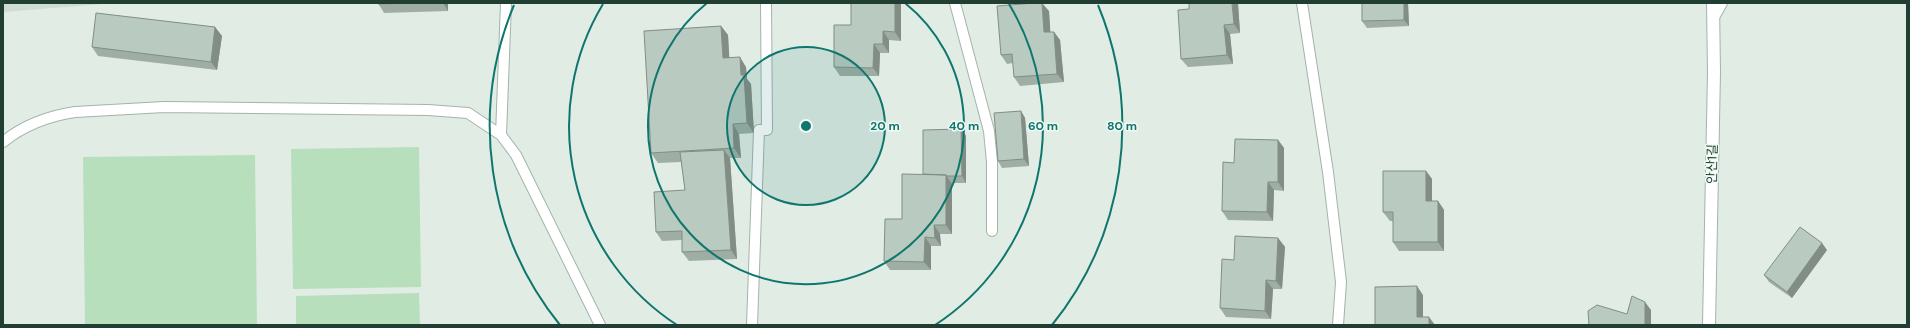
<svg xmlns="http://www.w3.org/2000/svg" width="1910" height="328" viewBox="0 0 1910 328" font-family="'DM Sans','Noto Sans KR',sans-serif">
<rect width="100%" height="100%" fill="#e1ece5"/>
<path fill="#cfdcd4" d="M3,3H115L3,12Z"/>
<path fill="#b8dfbc" d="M419,147L421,287L293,289L291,149Z
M255,155L257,325H85L83,157Z
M419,293L420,325H296V296Z"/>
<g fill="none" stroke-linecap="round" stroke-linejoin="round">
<defs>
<path id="lane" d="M955,3L989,131L992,162V231
M1302,3L1328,172L1341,282L1338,325
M1713,19L1722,3
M501,135L506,3
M3,142C24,125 48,116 75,112L164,107L428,110L468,113L501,135L516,155L600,325
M752,325L759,130H767L766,3"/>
<path id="street" d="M1709,325L1714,72L1713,3"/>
</defs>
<use href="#lane" stroke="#a3b4ab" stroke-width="12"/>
<use href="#street" stroke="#a3b4ab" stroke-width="14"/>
<use href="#lane" stroke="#fff" stroke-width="10"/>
<use href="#street" stroke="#fff" stroke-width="12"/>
</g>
<path fill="#9faea5" d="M378,3H448V11L384,13Z
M901,3V41L889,40V53H880L879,76H840L834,67L851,25Z
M1238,3L1240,33L1230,34L1233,64L1188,67L1181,59Z
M1362,3H1408L1409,26L1367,28L1362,21Z
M1049,11L1050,32H1054L1060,40L1064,82L1020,86L1014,77L1013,63L1007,64L1001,55Z
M721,26L728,35L729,58L746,67L747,79L751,84L754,133L739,134L741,158H730L737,259L689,261L682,252V240L662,241L656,232L685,190L681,162L658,163L651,153Z
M215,27L222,36L217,70L98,56L92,47Z
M1021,111L1025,118L1029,166L1002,168L998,161Z
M961,129L966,136V183H952V234H940L941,246H931V270H890L884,261L923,174Z
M1278,140L1284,148V191L1274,190L1273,221L1228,220L1222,211L1234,163Z
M1426,171L1432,179V201H1438L1444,210V251H1399L1393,242V221H1390L1383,212Z
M1278,238L1285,247L1282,289H1273L1271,319L1226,317L1220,308Z
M1827,250L1792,298L1769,282L1764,275Z"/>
<path fill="#828d86" d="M443,3H448V11Z
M895,3H901V41L895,32Z
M1042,3L1049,11L1051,41L1044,32Z
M1232,3H1238L1240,33L1234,24Z
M1404,3H1408L1409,26L1404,20Z
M1224,25L1230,34L1233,64L1227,55Z
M721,26L728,35L730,68L723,58Z
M215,27L222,36L217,70L211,62Z
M883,31L889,40V53L883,44Z
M1054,32L1060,40L1064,82L1057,74Z
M874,44L880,53L879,76L873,68Z
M740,57L746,67L747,79L751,84L754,133L747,123L741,75Z
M1021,111L1025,118L1029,166L1024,159Z
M733,124L739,134L741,158L734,148Z
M961,129L966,136V183L962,176Z
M1278,140L1284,148V191L1278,182Z
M724,150L730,158L737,259L731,250Z
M1426,171L1432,179V210L1426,201Z
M946,175L952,184V234L946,225Z
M1268,182L1274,190L1273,221L1267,212Z
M1438,201L1444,210V251L1438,242Z
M934,225L940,234L941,246L935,238Z
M925,237L931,246V270L924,262Z
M1278,238L1285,247L1282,289L1276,281Z
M1822,243L1827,250L1792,298L1787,292Z
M1266,280L1273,289L1271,319L1265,311Z
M1417,286L1423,295V325L1417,317Z
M1645,302L1651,310V325H1645Z
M1429,317L1435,325H1429Z"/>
<path fill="#b9cac0" stroke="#828d86" d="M378,3H414L378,4Z
M851,3H895V32L883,31V44H874L873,68L834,67V25H851Z
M1035,3H1042L1044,32H1054L1057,74L1014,77L1012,54L1001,55L997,6Z
M1189,3H1232L1234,24L1224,25L1227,55L1181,59L1178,10L1189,9Z
M1362,3H1404V20L1362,21Z
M96,13L215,27L211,62L92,47Z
M721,26L723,58L740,57L741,75H744L747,123L733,124L734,148L651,153L644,31Z
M1021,111L1024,159L998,161L994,113Z
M961,129L962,176H947L946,175L923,174V130Z
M1235,139L1278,140V182H1268L1267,212L1222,211L1223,162L1234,163Z
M724,150L731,250L682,252V231L656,232L654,192L685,190L680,152Z
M1383,171H1426V201H1438V242H1393V212H1383Z
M902,174L946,175V225H934L935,238L925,237L924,262L884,261L885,219H902Z
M1800,227L1822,243L1787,292L1764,275Z
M1235,236L1278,238L1276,281L1266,280L1265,311L1220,308L1222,259L1234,260Z
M1417,286V317H1429V325H1375V287Z
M1632,296L1645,302V325H1589L1588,311L1597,305L1627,314Z"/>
<circle cx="806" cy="126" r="79" fill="#0f766e" fill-opacity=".12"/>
<g fill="none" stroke="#0f766e" stroke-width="2">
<circle cx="806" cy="126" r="79"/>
<path d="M905 3A158 158 0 1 1 707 3"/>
<path d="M677 325A237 237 0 0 1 603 4M1009 4A237 237 0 0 1 935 325"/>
<path d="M560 325A316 316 0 0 1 514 5M1098 5A316 316 0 0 1 1052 325"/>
</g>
<g text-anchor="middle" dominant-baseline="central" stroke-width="3" stroke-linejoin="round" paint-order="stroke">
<g font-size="13" fill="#203e31" stroke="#f1f9f4">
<text transform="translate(1712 164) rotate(-89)">안산1길</text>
</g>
</g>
<circle cx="806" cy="126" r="6" fill="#0f766e" stroke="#f1f9f4" stroke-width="2"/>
<g font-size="12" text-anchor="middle" font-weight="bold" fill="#0f766e" stroke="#f1f9f4" stroke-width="3" stroke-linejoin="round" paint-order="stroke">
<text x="885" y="130">20 m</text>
<text x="964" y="130">40 m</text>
<text x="1043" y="130">60 m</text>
<text x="1122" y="130">80 m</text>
</g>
<rect width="1910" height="328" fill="none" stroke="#203e31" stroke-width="8"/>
</svg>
